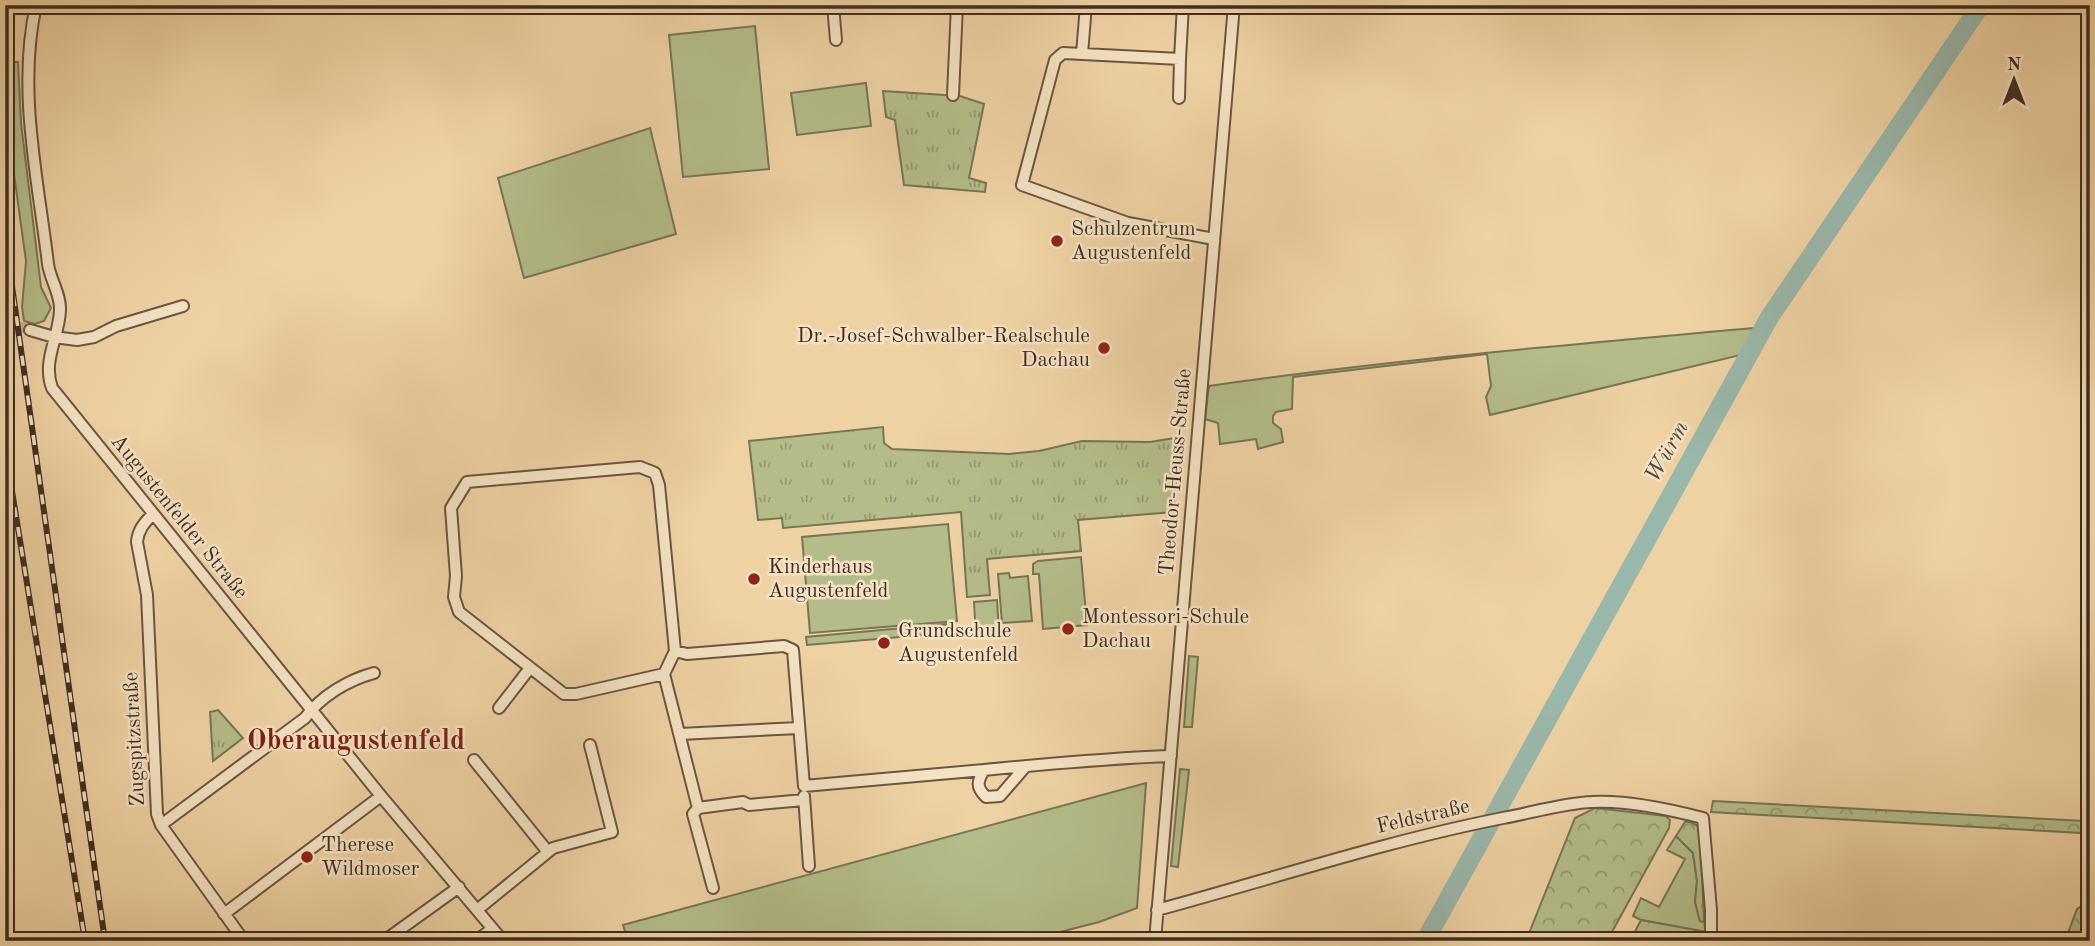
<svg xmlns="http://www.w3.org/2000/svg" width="2095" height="946" viewBox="0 0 2095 946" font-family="'Old Standard TT',serif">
<defs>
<pattern id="forest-crowns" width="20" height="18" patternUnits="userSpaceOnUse" patternTransform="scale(1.75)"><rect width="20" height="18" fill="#b4bd8a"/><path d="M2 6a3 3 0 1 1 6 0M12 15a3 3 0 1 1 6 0" fill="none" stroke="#949a70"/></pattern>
<pattern id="park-tufts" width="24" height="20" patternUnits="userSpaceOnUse" patternTransform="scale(1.75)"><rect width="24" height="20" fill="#b4bd8a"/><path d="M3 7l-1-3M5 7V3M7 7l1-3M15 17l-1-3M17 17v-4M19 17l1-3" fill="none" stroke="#949a70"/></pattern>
</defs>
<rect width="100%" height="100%" fill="#efd2a4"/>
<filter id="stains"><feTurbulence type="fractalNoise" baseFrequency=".00286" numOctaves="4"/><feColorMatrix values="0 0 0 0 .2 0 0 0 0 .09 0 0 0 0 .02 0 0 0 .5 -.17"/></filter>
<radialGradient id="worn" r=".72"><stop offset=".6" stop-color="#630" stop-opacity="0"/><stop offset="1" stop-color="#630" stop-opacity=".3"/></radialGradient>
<path fill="#b4bd8a" stroke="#797556" stroke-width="2" d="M5,14L10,62H18L21,123L41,287L51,308L44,321L35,324L24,321L22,307L26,261L5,109Z
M755,26L769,169L683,177L669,35Z
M866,83L871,126L797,135L791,93Z
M650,128L676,234L524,278L498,178Z
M1764,327L1749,353L1490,415L1486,397L1491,386L1487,354L1293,377L1292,409L1276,412L1273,416V423L1281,429L1283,442L1258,449L1256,439L1220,444L1218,423L1205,419L1209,386C1393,359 1579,344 1764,327Z
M948,524L957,621L810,633L802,537Z
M1081,557L1087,625L1043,629L1039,574H1033V564L1038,561Z
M1009,573L1010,578L1028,576L1032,621L1002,623L998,574Z
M997,600L999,634L976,636L974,602Z
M946,624L947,633L807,645L806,637Z
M1189,656L1198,657L1192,727H1184Z
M1180,769L1189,770L1178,867L1171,866Z
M1146,783L1137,908L1099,922L1025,941H628L623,925Z
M1676,836L1693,853L1697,881L1695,902L1700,921L1704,922L1706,932L1641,920L1633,916L1641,898L1659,907L1685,859L1667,850Z"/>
<path fill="url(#forest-crowns)" stroke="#797556" stroke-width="2" d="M1713,801L2085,821L2090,819V838L2082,833L1711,812Z
M1595,808L1666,816L1670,820L1669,828L1607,941H1526L1575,818Z
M1685,822H1690L1700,827L1704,922L1700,921L1695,902L1697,881L1693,853L1676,836Z
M2090,901C2090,920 2091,941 2065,941L2077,909Z
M1641,920L1706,932V941H1630Z"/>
<path fill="url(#park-tufts)" stroke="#797556" stroke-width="2" d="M883,91L960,96L984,104L969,178L986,183L985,192L904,185L895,120L886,117Z
M883,427L884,443L892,449L1009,454L1039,451L1082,441L1150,442L1181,437L1173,512L1078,520L1081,551L987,559L990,595L967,597L961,512L783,528L782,518L758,520L749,441Z
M218,710L243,738L213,761L210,712Z"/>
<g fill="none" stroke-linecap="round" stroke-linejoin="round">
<path stroke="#9ab7ab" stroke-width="19" d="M1425,941L1769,318L1981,5"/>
<path stroke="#ccb18a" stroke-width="10" stroke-dasharray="10 5" stroke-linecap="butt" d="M5,322L30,330"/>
<defs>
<path id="minor" d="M36,5C17,90 38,179 48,264C50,279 61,295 60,310C59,338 42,360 52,388L381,796L503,941
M833,5L836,40
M1183,5L1180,59L1063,53L1055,60L1022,185L1128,223L1214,239
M1082,54L1086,5
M953,95L957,5
M1179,98L1180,59
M30,330L54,337L77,340L94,337L116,326L183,306
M640,467L655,473L659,485L675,651L664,674L576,694H564L459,612L454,597L456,576L451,508L467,482Z
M152,515C144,523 138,530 137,542L147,595L157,814L161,825L244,941
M675,651L687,654L784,646L793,650L804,786L984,770
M664,674L698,808L693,814L713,888
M499,708L530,668
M680,734L799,728
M474,760L548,852
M1026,766L1000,796L986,797C976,787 977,782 984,770C1046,764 1109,758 1171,756
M804,796L809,866
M698,808L743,802L749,805L804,800
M161,825L305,718C321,696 348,680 374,673
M477,910L553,848L612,832L590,745
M1157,910C1272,879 1386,841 1503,818C1531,813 1564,803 1592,802C1624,800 1672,810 1703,818L1711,910V941
M224,914L381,796
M384,941L459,887
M476,941L492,929
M1155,941L1234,5"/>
<path id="major" d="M5,938L7,941"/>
</defs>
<use href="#minor" stroke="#6a5642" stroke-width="14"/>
<use href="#major" stroke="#3e2d22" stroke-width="18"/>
<use href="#minor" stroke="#f5e2c4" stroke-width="10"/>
<use href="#major" stroke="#efd2a4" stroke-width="14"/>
<defs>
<path id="rail" d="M5,237L105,941
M5,448L85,941"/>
</defs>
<use href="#rail" stroke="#3e2d22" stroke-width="6"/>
<use href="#rail" stroke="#f5e2c4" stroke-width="3.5" stroke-dasharray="10" stroke-linecap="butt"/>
</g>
<g fill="#8f2418" stroke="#f5e2c4" stroke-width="2.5">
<circle cx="1057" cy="241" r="7"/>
<circle cx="1104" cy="348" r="7"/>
<circle cx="754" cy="579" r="7"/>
<circle cx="1068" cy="629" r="7"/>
<circle cx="884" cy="643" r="7"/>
<circle cx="307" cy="857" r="7"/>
</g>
<g text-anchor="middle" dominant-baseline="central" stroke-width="5" stroke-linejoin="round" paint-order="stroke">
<g font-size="21" fill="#3e2d22" stroke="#f5e2c4" text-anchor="start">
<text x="1071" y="229">Schulzentrum<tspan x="1071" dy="24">Augustenfeld</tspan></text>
<text x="1090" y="336" text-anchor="end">Dr.-Josef-Schwalber-Realschule<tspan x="1090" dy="24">Dachau</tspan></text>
<text x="768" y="567">Kinderhaus<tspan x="768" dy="24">Augustenfeld</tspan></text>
<text x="1082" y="617">Montessori-Schule<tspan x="1082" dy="24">Dachau</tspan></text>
<text x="898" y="631">Grundschule<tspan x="898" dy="24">Augustenfeld</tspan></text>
<text x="321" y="845">Therese<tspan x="321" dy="24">Wildmoser</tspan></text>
</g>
<g font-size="21" fill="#3e2d22" stroke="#f5e2c4">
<text transform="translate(1176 472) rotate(-85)">Theodor-Heuss-Straße</text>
<text transform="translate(179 517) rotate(51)">Augustenfelder Straße</text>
<text transform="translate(135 739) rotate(-93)">Zugspitzstraße</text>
<text transform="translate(1423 817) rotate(-13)">Feldstraße</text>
</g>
<g font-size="23" font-style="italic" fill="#50493d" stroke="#f5e2c4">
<text transform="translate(1667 452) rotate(-61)">Würm</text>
</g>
<g font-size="28" font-weight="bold" fill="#7a1f14" stroke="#f5e2c4">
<text x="356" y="742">Oberaugustenfeld</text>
</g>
</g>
<rect width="2095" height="946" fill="none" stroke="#efd2a4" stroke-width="28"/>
<rect x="7" y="7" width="2081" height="932" fill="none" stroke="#3e2d22" stroke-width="3.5"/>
<rect x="14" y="14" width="2067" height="918" fill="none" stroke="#3e2d22" stroke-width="2"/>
<g transform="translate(2014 80)" stroke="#f5e2c4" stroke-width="5" paint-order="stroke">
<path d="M0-5L12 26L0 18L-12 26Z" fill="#3e2d22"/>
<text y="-10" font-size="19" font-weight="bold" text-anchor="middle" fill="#3e2d22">N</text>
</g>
<rect width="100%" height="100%" filter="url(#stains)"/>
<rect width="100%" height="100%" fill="url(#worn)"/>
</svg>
